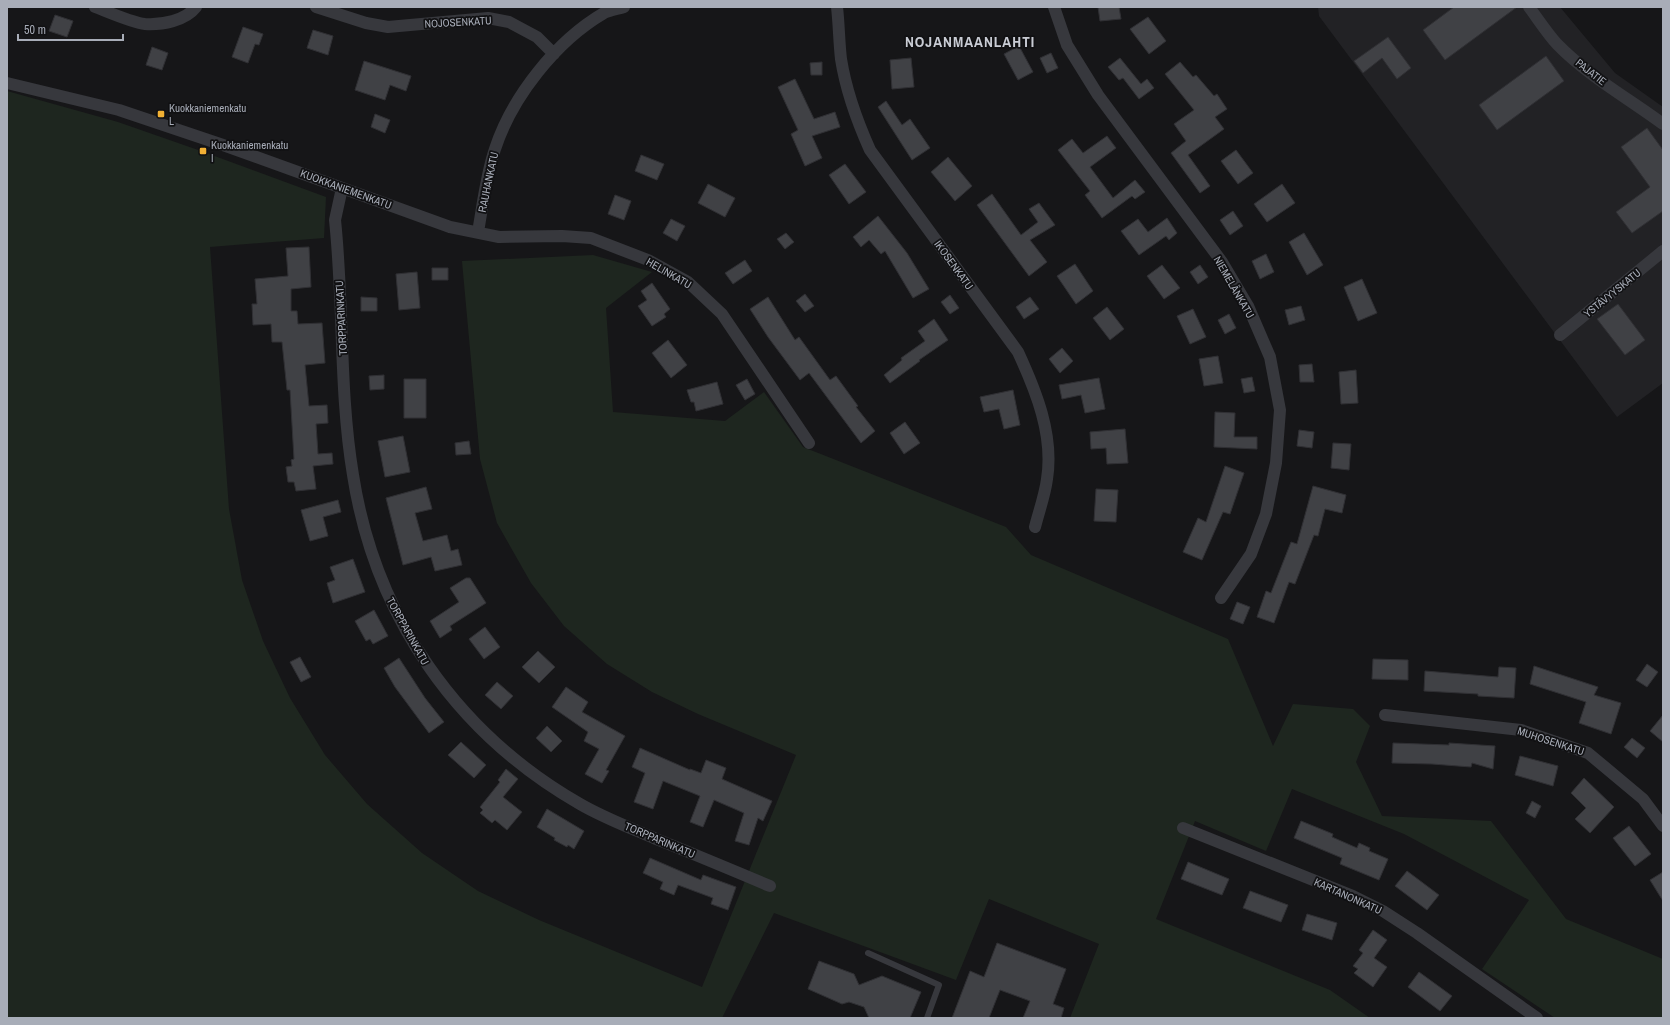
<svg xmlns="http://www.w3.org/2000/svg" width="1670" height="1025" viewBox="0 0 1670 1025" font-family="'Archivo Narrow',sans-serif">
<rect width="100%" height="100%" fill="#161618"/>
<path fill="#222225" d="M1318,7H1560L1615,73L1663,107V383L1617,417L1319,16Z"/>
<path fill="#1e261f" d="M7,91L118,122L201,151L326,197L324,238L210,247L229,509L242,580L263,641L290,698L325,755L367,804L422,853L478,891L539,920L702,987L796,755L698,714L652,692L607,664L564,626L531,583L497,523L480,459L462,261L593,255L652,272L606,308L613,412L725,421L764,392L803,447L1006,527L1031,555L1228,639L1273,746L1293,704L1353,709L1370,726L1356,762L1382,816L1491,821L1566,919L1663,959V1018H1555L1482,969L1529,900L1404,834L1292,789L1266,851L1195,821L1156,919L1330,990L1370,1018H1070L1099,944L989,899L956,980L774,913L722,1018H7Z"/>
<path fill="#404145" stroke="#303034" d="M1098,7H1119L1121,19L1100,21Z
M1454,7H1517L1445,60L1423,30Z
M55,15L73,21L67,37L49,31Z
M1148,17L1166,41L1149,54L1130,29Z
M243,27L263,34L259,45L255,44L248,63L232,57Z
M313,30L333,36L328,55L307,48Z
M1388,37L1411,68L1397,79L1382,58L1363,73L1354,61Z
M1019,46L1033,72L1018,80L1004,54Z
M152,47L168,53L162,70L146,65Z
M1051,53L1058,68L1047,73L1040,58Z
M1546,56L1564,81L1497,130L1479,105Z
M911,58L914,87L892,89L890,60Z
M1120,58L1141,84L1147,79L1154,88L1139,99L1123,78L1119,80L1108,67Z
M364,61L411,76L406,91L390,85L385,100L355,90Z
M822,62V75H811L810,63Z
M1180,62L1193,77L1196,75L1214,96L1217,94L1227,109L1215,117L1224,129L1188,155L1210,186L1200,193L1171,153L1186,141L1174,124L1194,110L1165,74Z
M795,79L814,119L835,112L840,127L812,136L822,158L805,166L791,134L798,130L778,87Z
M886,101L902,125L910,119L930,148L912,160L878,107Z
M375,114L390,120L385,133L371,127Z
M1647,128L1663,150V211L1632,233L1616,212L1650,187L1621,147Z
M1107,136L1116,148L1090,167L1113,198L1135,180L1145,192L1135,199L1132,196L1102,218L1085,195L1090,191L1058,150L1072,139L1083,153Z
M1236,150L1253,173L1238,184L1221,161Z
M641,155L664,164L657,180L635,171Z
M948,157L972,186L955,201L931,172Z
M845,164L866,192L849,204L829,175Z
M708,184L735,198L725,217L698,203Z
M1282,184L1295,203L1267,222L1254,204Z
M992,194L1021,235L1038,222L1029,209L1039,203L1055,225L1030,240L1047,262L1029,276L977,205Z
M615,195L631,201L624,220L608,214Z
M1233,211L1243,226L1230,235L1220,220Z
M878,216L907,253L929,289L913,298L885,251L881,254L869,240L861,247L853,237Z
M1167,218L1177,233L1169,240L1166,236L1139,255L1121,231L1138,219L1148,232Z
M671,219L685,226L677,241L663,233Z
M786,233L794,242L785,249L777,239Z
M1304,233L1323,265L1307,275L1289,242Z
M309,247L311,287L291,289V311H297L298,324L322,323L325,363L305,365L309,406L327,405L328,423L316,424L318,454L332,453L333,464L313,466L316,489L296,491L294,482H288L286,467L292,466L291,460L294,459L290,390H287L282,342H272L271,324L253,325L252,304H257L255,279L288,276L286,248Z
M1266,254L1274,272L1260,279L1252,261Z
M745,260L752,271L733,284L725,273Z
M1075,264L1093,291L1076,304L1057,276Z
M1162,265L1180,288L1164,299L1147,276Z
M1200,265L1208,277L1198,284L1190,272Z
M432,268H448V280H432Z
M417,272L420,308L399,310L396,274Z
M1362,279L1377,313L1358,321L1344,287Z
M652,283L670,309L664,314L666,317L652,326L638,306L647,300L641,291Z
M805,294L814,306L805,312L796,301Z
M950,295L959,308L950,314L941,302Z
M361,297L377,298V311H361Z
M768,297L795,340L799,337L830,380L836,376L858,406L856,407L875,431L861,443L809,373L800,380L768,337L750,309Z
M1030,297L1039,309L1024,319L1016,307Z
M1618,304L1645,340L1625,355L1597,319Z
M1301,306L1305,320L1289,325L1285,310Z
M1107,307L1124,329L1110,340L1093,318Z
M1193,309L1206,337L1190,344L1177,316Z
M1229,314L1236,328L1225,334L1218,320Z
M934,319L948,340L919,360L920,361L890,383L884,375L902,360L901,358L925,341L918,331Z
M668,340L687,365L671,378L652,353Z
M1062,348L1073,361L1060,373L1049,359Z
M1218,356L1223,383L1204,386L1199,359Z
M1312,364L1314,382H1300L1299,365Z
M1356,370L1358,403L1341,404L1339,372Z
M384,375V389L370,390L369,376Z
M1252,377L1255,391L1244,393L1241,379Z
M1099,378L1105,409L1085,413L1081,395L1062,399L1059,385Z
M404,379H426V418H404Z
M747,379L755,394L745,400L736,385Z
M717,382L723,404L696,411L694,402H691L687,390Z
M1013,390L1020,425L1004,429L999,409L984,412L980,397Z
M1215,412L1235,413L1234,437H1257V449L1214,447Z
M905,422L920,443L904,454L890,433Z
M1125,429L1128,463L1107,464L1106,448L1091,449L1090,432Z
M1299,430L1314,432L1312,448L1297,446Z
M403,436L410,472L385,477L378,441Z
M469,441L471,454L456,455L455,443Z
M1333,443L1351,444L1349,470L1331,468Z
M1225,466L1244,473L1230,514L1223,512L1202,560L1183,552L1198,518L1206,522Z
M1313,486L1346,495L1342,513L1325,509L1318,536L1314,535L1295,584L1289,582L1274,623L1257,617L1266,591L1271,593L1291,542L1297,544Z
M426,487L432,509L415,513L423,541L447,535L451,551L458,549L462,565L435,571L431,557L403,565L386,498Z
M1096,489L1118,490L1116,522L1094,521Z
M338,500L341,512L323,517L328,536L310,541L301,510Z
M353,559L365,592L333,603L327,583L335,580L330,567Z
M466,578H470L486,603L450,626L452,630L440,638L430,621L459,602L450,588Z
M1237,602L1250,607L1243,624L1230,619Z
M374,610L388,636L373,644L370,639L366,641L355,621Z
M485,627L500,647L484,659L469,639Z
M538,651L555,667L539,683L522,667Z
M300,657L311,677L301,682L290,662Z
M399,658L425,698L444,722L429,733L395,687L384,668Z
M1373,659L1408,660V680L1372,679Z
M1647,664L1658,672L1647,687L1636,680Z
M1534,666L1598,687L1594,695L1621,703L1611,734L1579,723L1586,702L1530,684Z
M1499,667L1516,668L1514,698L1478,696V694L1424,691L1425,671L1498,677Z
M497,682L513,696L501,709L485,695Z
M566,687L588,702L582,712L625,736L606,770L609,771L602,783L585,774L599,749L584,741L588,732L552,707Z
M1663,715V742L1650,731Z
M547,726L562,741L551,752L536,738Z
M1632,738L1645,748L1637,758L1624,747Z
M461,742L486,765L474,778L448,755Z
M1393,743L1449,745V743L1495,746L1493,769L1472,763L1471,767L1432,764L1392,763Z
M640,748L690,770V769L701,773L706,760L726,768L722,779L772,801L763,821L758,818L749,845L735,841L744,813L714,800L703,827L690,822L700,796L663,781L653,809L634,802L645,773L632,767Z
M1520,756L1558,766L1553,786L1515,775Z
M506,769L518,779L503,797L522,812L507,830L495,820L492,823L480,813L483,810L480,807L500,782L498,780Z
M1584,778L1614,807L1590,833L1575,819L1586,808L1571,793Z
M1532,801L1541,806L1535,818L1526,813Z
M547,809L584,831L574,849L568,845L567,847L554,840L555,838L537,827Z
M1301,821L1333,834L1332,837L1357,848L1359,843L1370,848L1369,851L1388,859L1379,880L1340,864L1342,858L1294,838Z
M1629,826L1651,854L1635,866L1613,838Z
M650,858L701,880L703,875L736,887L728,910L711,904L713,898L678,885L674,895L660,889L663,882L643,873Z
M1188,862L1229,879L1222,895L1181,879Z
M1407,871L1439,895L1427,910L1395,886Z
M1663,872V901L1650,880Z
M1250,891L1288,905L1281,922L1243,908Z
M1307,914L1337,923L1332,940L1302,930Z
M1373,930L1387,940L1374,958L1387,967L1373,987L1354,973L1358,969L1353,966L1363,953L1359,950Z
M997,943L1066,969L1053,1004L1064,1008L1061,1018H1023L1030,1001L1000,990L989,1018H952L970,971L984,977Z
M819,961L854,974L859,985L882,976L921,992L910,1018H869L864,1007L849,1002L842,1004L808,989Z
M1419,972L1452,996L1440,1011L1408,987Z"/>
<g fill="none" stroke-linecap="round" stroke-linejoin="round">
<path stroke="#37383d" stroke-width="6" d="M868,953L939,985L927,1018"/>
<path stroke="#37383d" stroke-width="12" d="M95,7C108,12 133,23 145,24C162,25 185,21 196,7
M316,7L366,23L388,27L488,18L509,22L537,37L554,54
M837,7C839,24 839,42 841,59C846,91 857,121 870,150L1018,352C1036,391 1054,435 1047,479C1045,495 1039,511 1035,527
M1054,7L1067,45L1098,95L1222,262L1248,306L1270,357L1280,410L1276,463L1266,514L1251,554L1221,598
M1529,7C1538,19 1547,33 1557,44C1588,76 1628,98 1663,124
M7,83L119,110L223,145L450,227L499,237L562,236L591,238L648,260L688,282L722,314L809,443
M342,188L335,220C344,305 339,391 353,475C375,616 456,733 580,804C604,818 631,828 656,839C694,854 732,870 770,886
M478,232C483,204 486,175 495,149C512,97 556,41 604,13C610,10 618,9 624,7
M1560,335L1663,251
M1385,715L1521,730L1588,753L1643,799L1663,826
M1183,828L1353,896L1383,911L1417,933L1537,1018"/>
</g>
<g fill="#f2b134" stroke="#111113" stroke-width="1.5">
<rect x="157" y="110" width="8" height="8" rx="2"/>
<rect x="199" y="147" width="8" height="8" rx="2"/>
</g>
<g text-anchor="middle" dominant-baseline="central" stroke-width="3.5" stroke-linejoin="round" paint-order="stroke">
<g font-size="11" fill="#a8adb8" stroke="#111113">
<text transform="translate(458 22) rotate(-3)">NOJOSENKATU</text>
<text transform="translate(1591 72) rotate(38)">PAJATIE</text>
<text transform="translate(488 182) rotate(-78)">RAUHANKATU</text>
<text transform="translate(346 189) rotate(20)">KUOKKANIEMENKATU</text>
<text transform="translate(954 265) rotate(54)">IKOSENKATU</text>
<text transform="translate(669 273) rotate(30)">HELINKATU</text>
<text transform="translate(1234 287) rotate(60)">NIEMELÄNKATU</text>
<text transform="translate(1612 293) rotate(-39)">YSTÄVYYSKATU</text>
<text transform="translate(341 318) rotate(-93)">TORPPARINKATU</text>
<text transform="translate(408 631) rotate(61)">TORPPARINKATU</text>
<text transform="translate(1551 741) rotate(18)">MUHOSENKATU</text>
<text transform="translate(660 840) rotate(23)">TORPPARINKATU</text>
<text transform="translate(1348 896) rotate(24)">KARTANONKATU</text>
</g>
<g font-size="11" fill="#a8adb8" stroke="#111113" text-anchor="start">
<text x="169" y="108">Kuokkaniemenkatu<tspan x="169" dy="13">L</tspan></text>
<text x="211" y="145">Kuokkaniemenkatu<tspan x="211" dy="13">I</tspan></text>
</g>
<g font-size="15" font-weight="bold" letter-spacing="1" fill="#c9ccd4" stroke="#111113">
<text x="970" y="41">NOJANMAANLAHTI</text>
</g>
</g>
<rect width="1670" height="1025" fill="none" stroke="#a8adb8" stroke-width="16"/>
<path d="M18 34v6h105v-6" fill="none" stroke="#a8adb8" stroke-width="2"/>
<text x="24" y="34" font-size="12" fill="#a8adb8" stroke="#111113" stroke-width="3" paint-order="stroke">50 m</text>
</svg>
